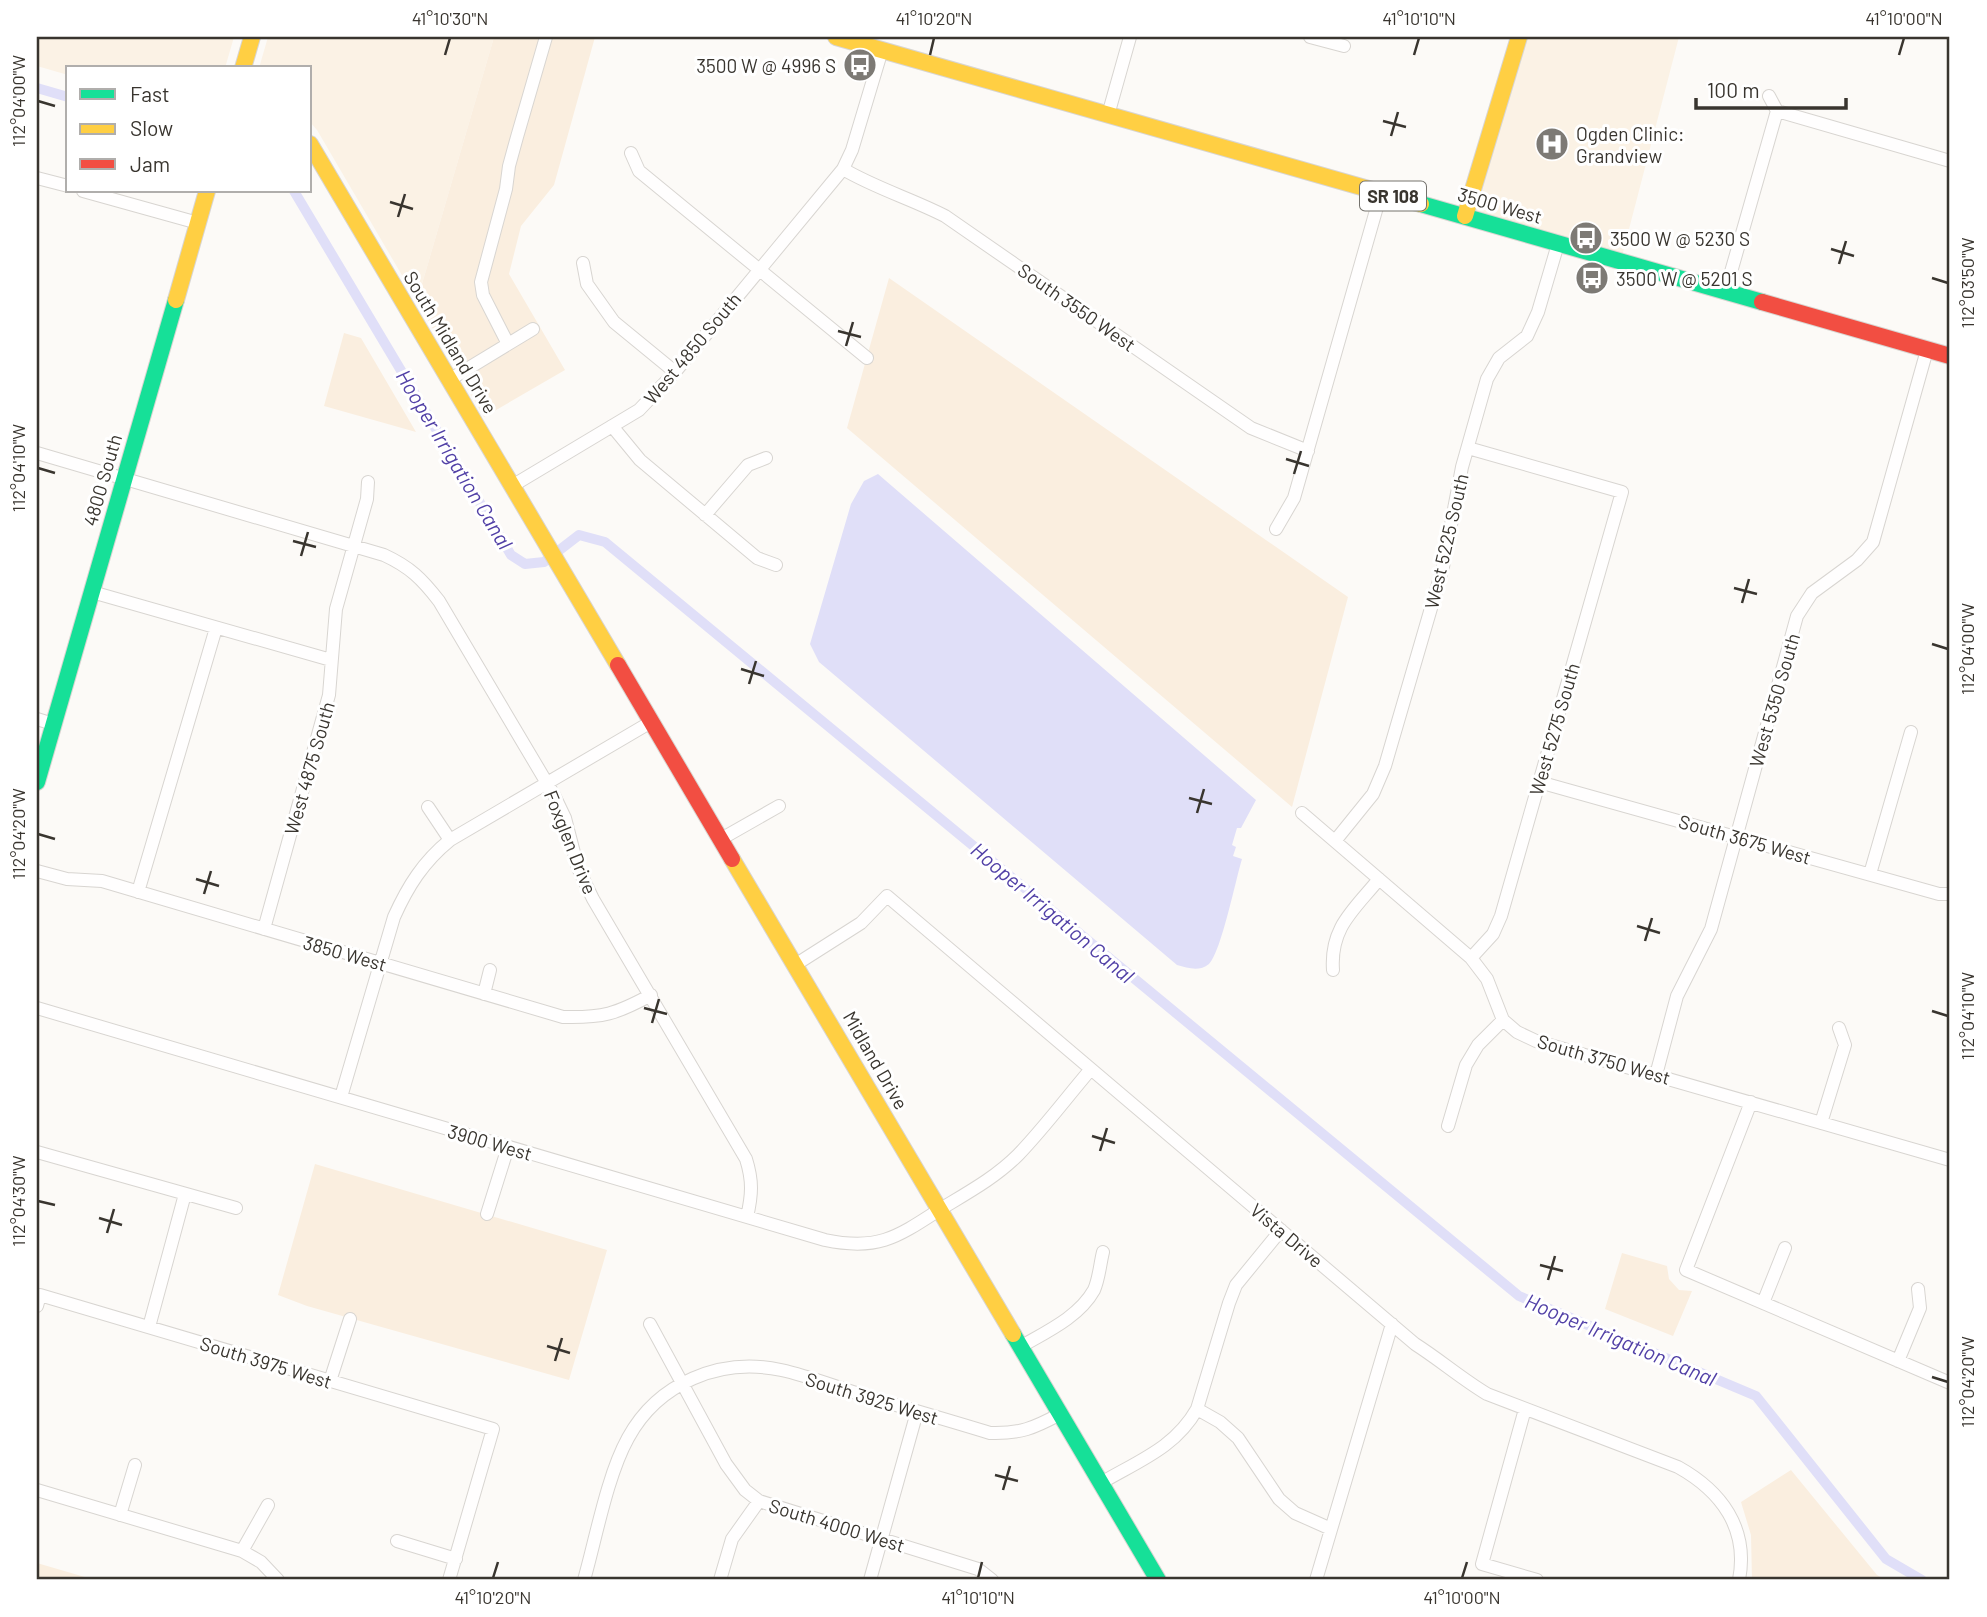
<svg xmlns="http://www.w3.org/2000/svg" width="1987" height="1617" viewBox="0 0 1987 1617" font-family="Barlow,sans-serif">
<rect width="100%" height="100%" fill="#fcfaf7"/>
<path fill="#fbf2e5" d="M37,37H234L225,68H68V75L37,66Z
M268,37H494L417,301L317,130L310,122V68H259Z
M1516,37H1679L1622,256L1465,212Z"/>
<path fill="#faeedf" d="M494,37H595L554,185L521,226L509,274L565,370L484,417L417,301Z
M889,278L1348,597L1292,807L847,428Z
M344,333L361,338L416,432L324,406Z
M315,1164L607,1250L569,1380L307,1306L278,1295Z
M1622,1253L1667,1266L1669,1279L1679,1290L1692,1291L1673,1336L1605,1309Z
M1791,1470L1877,1575L1886,1580H1752L1751,1535L1741,1502Z
M37,1563L95,1580H37Z"/>
<path fill="#e0dff8" d="M878,474L1256,800L1241,828H1237L1232,845L1236,847L1233,856L1242,859C1236,878 1221,953 1209,964C1199,972 1188,968 1177,965L819,662L810,644L851,504L864,481Z"/>
<g fill="none" stroke-linecap="round" stroke-linejoin="round">
<path stroke="#e0dff8" stroke-width="10" d="M37,88L68,97
M294,191L511,555L525,564L544,562L579,535L605,542L1519,1296L1756,1396L1886,1559L1922,1580"/>
<defs>
<path id="street" d="M1310,37L1344,46
M1769,96L1777,111
M1777,111L1950,161
M1108,115L1130,37
M631,153L639,171L867,358
M843,169C875,188 912,199 945,216L1251,428L1308,451
M37,178L68,186
M83,191L198,223
M583,263L587,284L614,322L675,372
M1725,293L1777,111
M508,344L483,295L481,282L506,189L509,166L517,137L546,37
M449,380L533,329
M612,426L640,460L757,558L776,565
M1468,448L1622,492L1501,916L1493,934L1471,958
M37,453L384,555C410,567 422,579 439,601L554,795L565,818L578,868L593,899L746,1159C753,1181 752,1195 747,1217
M512,486L639,410L675,372L843,169L852,150L882,50
M705,515L748,465L766,458
M1276,529L1294,498L1381,193
M92,592L331,660
M37,719L53,724
M1539,782L1939,894H1950
M428,807L450,840
M1302,813L1471,958L1487,979L1503,1020L1517,1032L1536,1041L1950,1160
M721,839L779,806
M1335,841L1373,794L1385,766L1443,567L1462,467L1487,379L1499,358L1527,336L1538,312L1558,244
M37,871L67,879L102,881L563,1017C603,1018 616,1014 651,995
M1870,874L1911,732
M138,892L216,628
M264,929L329,695L336,609L367,499L368,482
M795,965L861,923L887,896L1415,1344C1440,1360 1462,1379 1487,1394L1678,1467C1721,1491 1749,1528 1739,1580
M1333,970C1330,927 1354,910 1379,879
M484,994L490,970
M37,1008L825,1240C877,1251 896,1238 939,1210C967,1193 995,1178 1018,1155C1044,1128 1067,1097 1091,1069
M1656,1075L1677,996L1711,929L1797,616L1812,593L1857,560L1873,542L1927,350
M341,1097L394,917C408,886 423,862 450,840L651,722
M1751,1102L1686,1270L1950,1383
M1821,1123L1845,1045L1839,1028
M1448,1126L1466,1065L1478,1045L1503,1020
M37,1152L236,1208
M487,1214L508,1147
M1763,1303L1785,1248
M37,1306L40,1295L493,1429L449,1580
M650,1324L726,1464L745,1490L759,1501L978,1569L992,1580
M149,1327L185,1194
M1020,1347C1046,1332 1079,1317 1094,1290C1099,1279 1100,1264 1103,1252
M1898,1361L1920,1308L1918,1289
M330,1381L350,1319
M1197,1409L1220,1422L1238,1438L1279,1499L1295,1513L1331,1529
M1525,1409L1482,1564L1537,1580
M1101,1483C1138,1461 1175,1448 1197,1409L1229,1303L1236,1285L1281,1230
M37,1490L242,1551L261,1562L278,1580
M120,1515L135,1465
M397,1541L456,1559
M242,1551L268,1505
M584,1580C596,1538 607,1476 628,1438C658,1383 720,1357 781,1370C809,1376 836,1387 863,1395C905,1408 948,1420 990,1433C1020,1434 1034,1428 1060,1414
M720,1580L732,1539L759,1501
M870,1580L917,1412
M1316,1580L1392,1324"/>
<path id="fast" d="M1421,204L1762,302
M37,782L176,300
M1013,1334L1158,1580"/>
<path id="slow" d="M836,37L1421,204
M243,68L252,37
M310,144L618,665
M1465,216L1519,37
M176,300L207,191
M732,859L1013,1334"/>
<path id="jam" d="M1762,302L1950,356
M618,665L732,859"/>
</defs>
<use href="#street" stroke="#d8d5d1" stroke-width="14"/>
<use href="#fast" stroke="#d8d5d1" stroke-width="18"/>
<use href="#slow" stroke="#d8d5d1" stroke-width="18"/>
<use href="#jam" stroke="#d8d5d1" stroke-width="18"/>
<use href="#street" stroke="#fffefe" stroke-width="12"/>
<use href="#fast" stroke="#16e098" stroke-width="16"/>
<use href="#slow" stroke="#ffcf43" stroke-width="16"/>
<use href="#jam" stroke="#f24e42" stroke-width="16"/>
</g>
<path fill="none" stroke="#39352f" stroke-width="2.5" d="M445,55L450,38M930,55L934,38M1414,55L1419,38M1899,55L1904,38M38,101L55,106M1383,121L1406,127M1391,136L1398,112M390,202L413,209M398,217L405,194M1831,249L1854,256M1839,264L1846,241M1932,278L1948,283M838,331L861,337M846,346L853,322M1286,459L1309,466M38,468L55,473M1294,474L1301,451M293,541L316,547M301,556L308,532M1734,588L1757,594M1742,603L1749,579M1932,644L1948,649M741,669L764,676M749,684L756,661M1189,798L1212,804M1197,813L1204,789M38,834L55,839M196,879L219,886M204,894L211,871M1637,926L1660,933M1645,941L1652,918M644,1008L667,1014M1932,1011L1948,1016M652,1023L659,999M1092,1136L1115,1143M1100,1151L1107,1128M38,1201L55,1205M99,1218L122,1225M107,1233L114,1209M1540,1265L1563,1271M1548,1280L1555,1256M547,1346L570,1353M555,1361L562,1338M1932,1377L1948,1382M995,1475L1018,1481M1003,1490L1010,1466M493,1578L498,1562M978,1578L982,1562M1462,1578L1467,1562"/>
<defs>
<symbol id="bus-disc" viewBox="-11 -11 22 22"><circle r="9.5" fill="#7d7a75" stroke="#fff"/><path d="M-5-6H5V4H4V6H2V4H-2V6H-4V4H-5ZM-3.5-4V0h7V-4ZM-3.5 1.2v1.5H-2V1.2ZM2 1.2v1.5H3.5V1.2Z" fill="#fff"/></symbol>
<symbol id="hospital-disc" viewBox="-11 -11 22 22"><circle r="9.5" fill="#7d7a75" stroke="#fff"/><path d="M-5-5h3v3.5h4V-5h3V5h-3V1.5h-4V5h-3Z" fill="#fff"/></symbol>
</defs>
<g fill-rule="evenodd">
<use href="#bus-disc" x="841" y="46" width="38" height="38"/>
<use href="#hospital-disc" x="1533" y="125" width="38" height="38"/>
<use href="#bus-disc" x="1567" y="219" width="38" height="38"/>
<use href="#bus-disc" x="1573" y="259" width="38" height="38"/>
</g>
<g text-anchor="middle" dominant-baseline="central" stroke-width="6" stroke-linejoin="round" paint-order="stroke">
<rect fill="#fff" stroke="#74726d" stroke-width="2" x="1360" y="181.5" width="66" height="29" rx="5"/>
<g font-size="18" font-weight="bold" fill="#39352f">
<text x="1393" y="196">SR 108</text>
</g>
<g font-size="19" fill="#39352f" stroke="#fff" text-anchor="start">
<text x="836" y="65" text-anchor="end">3500 W @ 4996 S</text>
<text x="1576" y="133">Ogden Clinic:<tspan x="1576" dy="22">Grandview</tspan></text>
<text x="1610" y="238">3500 W @ 5230 S</text>
<text x="1616" y="278">3500 W @ 5201 S</text>
</g>
<g font-size="19" fill="#39352f" stroke="#fff">
<text transform="translate(1500 205) rotate(16)">3500 West</text>
<text transform="translate(1077 307) rotate(35)">South 3550 West</text>
<text transform="translate(451 342) rotate(59)">South Midland Drive</text>
<text transform="translate(692 348) rotate(-50)">West 4850 South</text>
<text transform="translate(102 480) rotate(-74)">4800 South</text>
<text transform="translate(1446 541) rotate(-77)">West 5225 South</text>
<text transform="translate(1774 700) rotate(-74)">West 5350 South</text>
<text transform="translate(1554 729) rotate(-74)">West 5275 South</text>
<text transform="translate(309 768) rotate(-74)">West 4875 South</text>
<text transform="translate(1745 839) rotate(16)">South 3675 West</text>
<text transform="translate(571 842) rotate(68)">Foxglen Drive</text>
<text transform="translate(345 953) rotate(16)">3850 West</text>
<text transform="translate(1604 1059) rotate(16)">South 3750 West</text>
<text transform="translate(876 1060) rotate(60)">Midland Drive</text>
<text transform="translate(490 1142) rotate(16)">3900 West</text>
<text transform="translate(1287 1235) rotate(40)">Vista Drive</text>
<text transform="translate(266 1362) rotate(17)">South 3975 West</text>
<text transform="translate(872 1398) rotate(17)">South 3925 West</text>
<text transform="translate(837 1525) rotate(17)">South 4000 West</text>
</g>
<g font-size="21" font-style="italic" fill="#5140a6" stroke="#fff">
<text transform="translate(455 459) rotate(59)">Hooper Irrigation Canal</text>
<text transform="translate(1053 912) rotate(40)">Hooper Irrigation Canal</text>
<text transform="translate(1621 1339) rotate(23)">Hooper Irrigation Canal</text>
</g>
</g>
<rect width="1987" height="1617" fill="none" stroke="#ffffff" stroke-width="77"/>
<rect x="66" y="66" width="245" height="126" fill="#ffffff" stroke="#b0aeac" stroke-width="2"/>
<rect x="80" y="89" width="35" height="10" fill="#16e098" stroke="#b0aeac" stroke-width="2"/>
<text x="130" y="102" font-size="21" fill="#39352f">Fast</text>
<rect x="80" y="124" width="35" height="10" fill="#ffcf43" stroke="#b0aeac" stroke-width="2"/>
<text x="130" y="136" font-size="21" fill="#39352f">Slow</text>
<rect x="80" y="159" width="35" height="10" fill="#f24e42" stroke="#b0aeac" stroke-width="2"/>
<text x="130" y="172" font-size="21" fill="#39352f">Jam</text>
<path d="M1696 98v10h150v-10" fill="none" stroke="#39352f" stroke-width="3.5"/>
<text x="1707" y="98" font-size="21" fill="#39352f" stroke="#ffffff" stroke-width="5" paint-order="stroke">100 m</text>
<rect x="38" y="38" width="1910" height="1540" fill="none" stroke="#39352f" stroke-width="2.5"/>
<g font-size="18" text-anchor="middle" fill="#39352f">
<text x="450" y="25">41°10'30"N</text>
<text x="934" y="25">41°10'20"N</text>
<text x="1419" y="25">41°10'10"N</text>
<text x="1904" y="25">41°10'00"N</text>
<text transform="translate(19 101) rotate(-90)" y="6">112°04'00"W</text>
<text transform="translate(1968 283) rotate(-90)" y="6">112°03'50"W</text>
<text transform="translate(19 468) rotate(-90)" y="6">112°04'10"W</text>
<text transform="translate(1968 649) rotate(-90)" y="6">112°04'00"W</text>
<text transform="translate(19 834) rotate(-90)" y="6">112°04'20"W</text>
<text transform="translate(1968 1016) rotate(-90)" y="6">112°04'10"W</text>
<text transform="translate(19 1201) rotate(-90)" y="6">112°04'30"W</text>
<text transform="translate(1968 1382) rotate(-90)" y="6">112°04'20"W</text>
<text x="493" y="1604">41°10'20"N</text>
<text x="978" y="1604">41°10'10"N</text>
<text x="1462" y="1604">41°10'00"N</text>
</g>
</svg>
